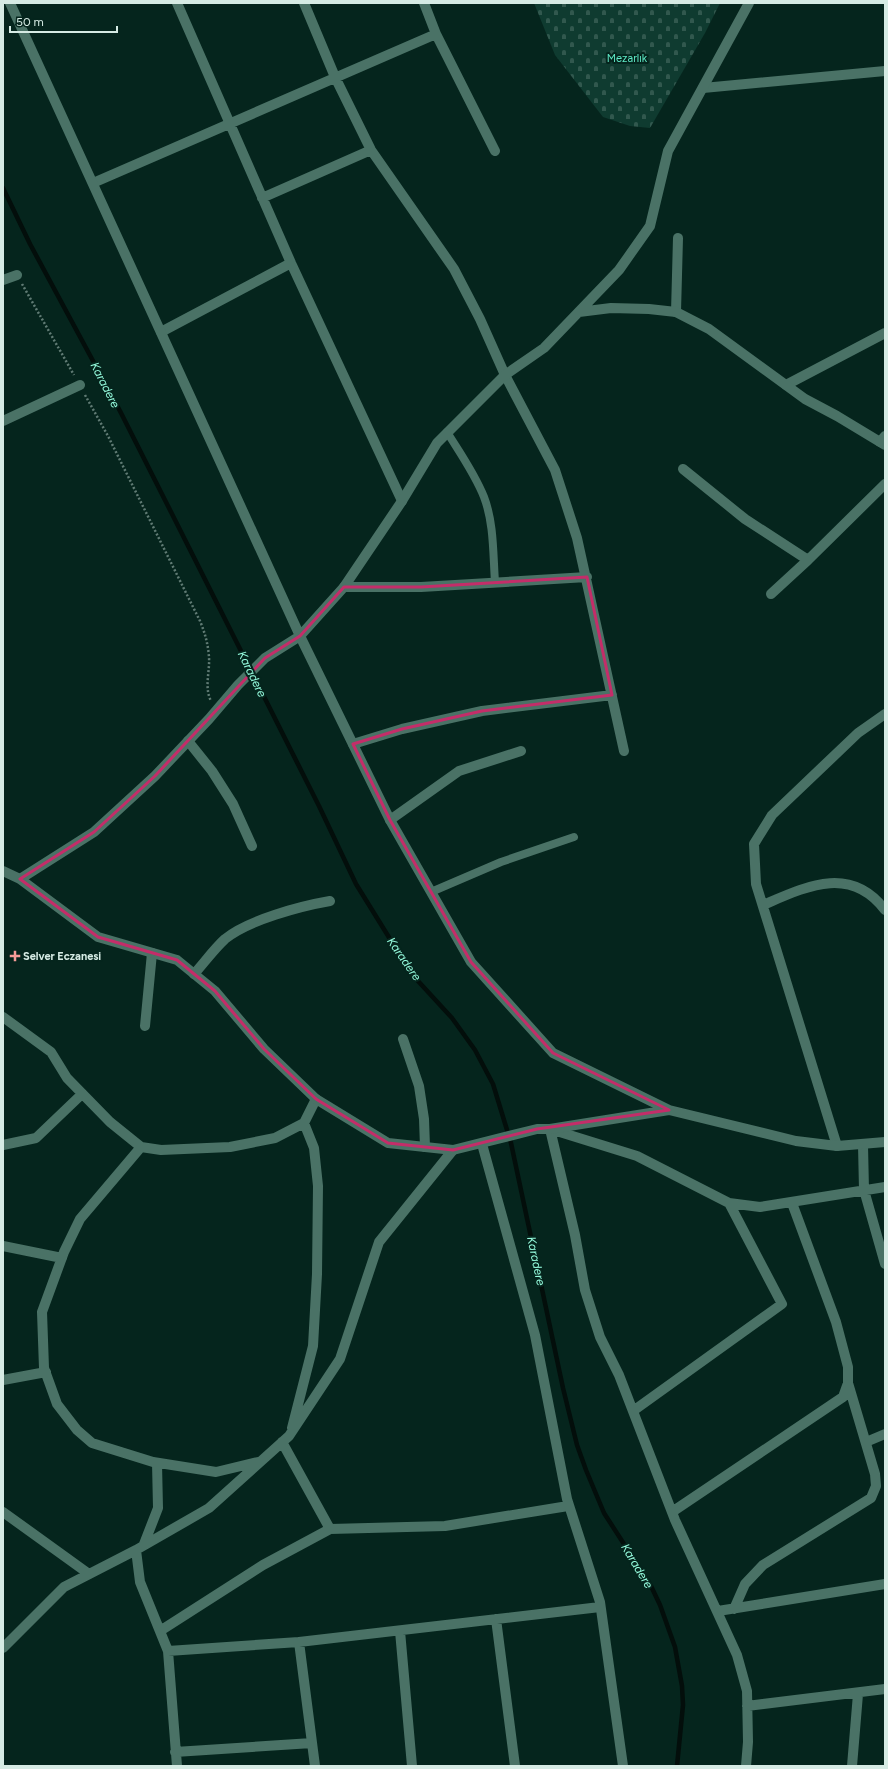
<svg xmlns="http://www.w3.org/2000/svg" width="888" height="1769" viewBox="0 0 888 1769" font-family="Figtree,sans-serif">
<defs>
<pattern id="cemetery-stones" width="16" height="16" patternUnits="userSpaceOnUse"><rect width="16" height="16" fill="#0f3b30"/><path d="M2 7V4a2 2 0 0 1 4 0v3zM10 15v-3a2 2 0 0 1 4 0v3z" fill="#31584e"/></pattern>
</defs>
<rect width="100%" height="100%" fill="#05251d"/>
<path fill="url(#cemetery-stones)" d="M534,3H720L705,33L650,128L630,126L603,117L555,55Z"/>
<g fill="none" stroke-linecap="round" stroke-linejoin="round">
<path stroke="#030e0b" stroke-width="4.5" d="M3,188L30,244L120,411L169,508L319,806L356,884L403,960L418,981L452,1018L475,1050L493,1084L511,1143L563,1388L577,1445L586,1470L604,1513L651,1586L660,1605L675,1647L682,1686L683,1705L677,1766"/>
<path stroke="#607b74" stroke-width="2.5" stroke-dasharray="2 2" stroke-linecap="butt" d="M22,284L74,375
M85,395L108,436L200,621C205,633 208,644 209,657C210,672 204,687 211,701"/>
<path stroke="#4a7266" stroke-width="8" d="M447,432C460,453 475,474 484,497C494,523 493,554 495,582
M431,892L501,862L574,837"/>
<path stroke="#4a7266" stroke-width="10" d="M177,3L291,263L402,501
M304,3L335,77L371,150L454,269L480,319L505,375L555,470L577,538L624,751
M424,3L436,34L495,151
M703,88L885,71
M93,183L436,34
M262,198L371,150
M3,280L17,275
M676,312L678,238
M161,332L291,263
M786,385L885,333
M3,421L80,385
M880,442L885,436
M683,469L745,519L808,560
M344,587H421L587,577
M771,594L808,560L885,484
M188,741L212,771L233,804L252,846
M353,744L402,729L482,711L612,695
M390,820L459,771L521,751
M763,905C805,887 850,864 885,910
M194,974C204,963 214,949 225,939C248,920 301,906 330,901
M3,1017L51,1052L67,1078L110,1122L141,1147L161,1150L230,1147L275,1138L304,1123L316,1099
M145,1026L152,953
M403,1039L419,1086L424,1119L425,1147
M482,1144L535,1335L567,1499L600,1602L623,1766
M3,1145L36,1138L82,1094
M863,1145L864,1190L885,1264
M837,1146L756,884L754,844L772,815L858,733L885,714
M141,1147L80,1219L64,1252L42,1312L44,1368L57,1404L77,1430L92,1443L153,1462L216,1472L258,1462
M3,1246L62,1258
M3,1380L46,1372
M633,1411L782,1304L729,1203
M292,1428L313,1346L317,1274L318,1186L314,1148L304,1123
M282,1442L330,1529
M866,1442L885,1434
M3,1512L89,1574
M672,1512L843,1397L848,1383V1367L836,1322L792,1203
M144,1544L158,1508L157,1463
M136,1550L140,1582L168,1651L299,1642L600,1607
M734,1609L745,1584L763,1565L871,1498L876,1486L875,1474L848,1383
M718,1611L885,1584
M496,1619L515,1766
M160,1631L263,1565L330,1529L445,1526L568,1506
M400,1631L412,1766
M299,1642L315,1766
M3,1648L64,1587L136,1550L209,1508L289,1436L340,1359L379,1242L453,1150
M168,1651L177,1766
M747,1706L885,1689
M175,1752L312,1743
M746,1766L748,1742L747,1691L737,1655L675,1520L619,1375L600,1337L585,1290L575,1235L550,1129L637,1156L729,1203L760,1207L885,1187
M852,1766L858,1694"/>
<path stroke="#4a7266" stroke-width="10" d="M10,3L300,636L390,820L471,962L553,1053L669,1110
M579,312L611,308L649,309L676,312L709,329L805,399L837,416L885,445
M3,871L20,879L98,937L177,960L215,991L264,1049L316,1099L388,1143L453,1150L537,1129H550L669,1110L796,1141L837,1146L885,1142
M20,879L94,832L155,776L209,719L238,685L265,658L300,636L344,587L402,501L437,443L505,375L544,348L619,270L650,226L668,151L749,3"/>
</g>
<path fill="none" stroke="#c42d69" stroke-width="3" stroke-linejoin="round" d="M587,577L612,695L482,711L402,729L353,744L390,820L471,962L553,1053L669,1110L537,1129L453,1150L388,1143L316,1099L264,1049L215,991L177,960L98,937L20,879L94,832L155,776L265,658L300,636L344,587H421Z"/>
<path fill="#f59b97" stroke="#05251d" stroke-width="1.5" d="M13 950h4v4h4v4h-4v4h-4v-4h-4v-4h4z"/>
<g text-anchor="middle" dominant-baseline="central" stroke-width="4" stroke-linejoin="round" paint-order="stroke">
<g font-size="11" fill="#5ee8c5" stroke="#05251d">
<text x="627" y="58">Mezarlık</text>
</g>
<g font-size="11" font-weight="bold" fill="#d6ebe4" stroke="#05251d" text-anchor="start">
<text x="23" y="956">Selver Eczanesi</text>
</g>
<g font-size="12" font-style="italic" fill="#95fbdd" stroke="#05251d">
<text transform="translate(105 385) rotate(63)">Karadere</text>
<text transform="translate(252 674) rotate(64)">Karadere</text>
<text transform="translate(404 959) rotate(55)">Karadere</text>
<text transform="translate(536 1261) rotate(78)">Karadere</text>
<text transform="translate(637 1566) rotate(59)">Karadere</text>
</g>
</g>
<rect width="888" height="1769" fill="none" stroke="#d6ebe4" stroke-width="8"/>
<path d="M10 26v6h107v-6" fill="none" stroke="#d6ebe4" stroke-width="2"/>
<text x="16" y="26" font-size="12" fill="#d6ebe4" stroke="#05251d" stroke-width="3" paint-order="stroke">50 m</text>
</svg>
